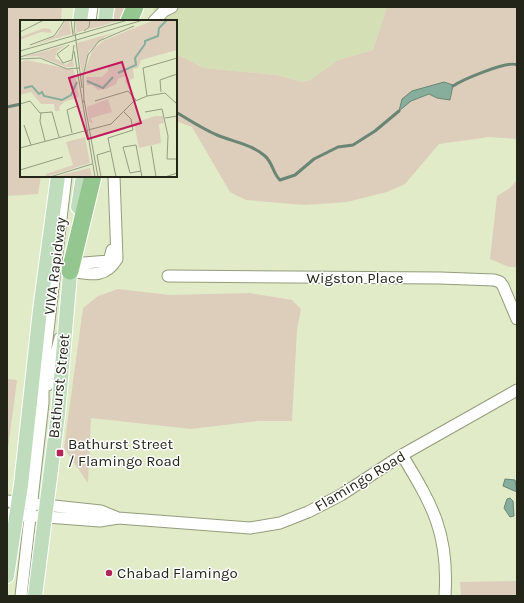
<svg xmlns="http://www.w3.org/2000/svg" width="524" height="603" viewBox="0 0 524 603" font-family="Karla,sans-serif">
<rect width="100%" height="100%" fill="#e1ebc8"/>
<path fill="#d4dfb6" d="M154,7H387L373,50L338,60L310,80L301,82L277,75L204,68L176,54V21H153Z"/>
<path fill="#ddcebb" d="M7,7H62L61,21H21V176H41L38,194L7,196Z
M115,7H126L122,21H113Z
M387,7H517V139L489,137L439,144L405,184L387,192L347,202L305,205L246,200L230,192L192,127L176,121V54L204,68L277,75L301,82L310,80L338,60L373,50Z
M517,180V267H509L490,259L497,196L510,188Z
M118,289L170,295L250,293L292,300L301,309L297,330L292,421H258L191,429L91,418L88,483L64,448L83,308L98,296Z
M7,379L17,380L7,456Z
M517,581V596H461L460,582Z"/>
<path fill="#87ae9c" stroke="#698574" d="M444,82L453,85L450,100L437,98L429,94L411,101L399,111L402,99L412,91Z
M505,479L515,480L517,492L503,486Z
M507,499L510,498L513,501L514,516L510,517L504,508Z"/>
<g fill="none" stroke-linecap="round" stroke-linejoin="round">
<path stroke="#698574" stroke-width="3" d="M453,86C462,80 508,60 517,65
M7,107L21,104
M176,112C189,120 203,129 217,135C234,142 251,144 265,156C273,163 273,174 280,180L295,175L314,159L338,147L353,145L375,131L399,111"/>
<defs>
<path id="minor" d="M90,21L92,7
M154,21L164,11L172,7
M71,264L109,261L112,250
M70,271C90,274 105,279 117,259L114,176
M168,276L440,278L494,280L500,282L503,286L517,319
M48,385L60,338
M402,455C433,506 449,534 445,596
M7,501L101,511L118,518
M7,514L100,521L118,518L250,528L280,523L308,512L341,495L402,455L517,390
M21,596L43,403V373L66,176"/>
<path id="major" d="M80,21L82,7
M105,21L107,7
M78,207L83,176
M7,576L21,485L40,310L58,176
M35,596L58,414L71,262"/>
<path id="highway" d="M129,21L135,7
M70,271L93,176"/>
</defs>
<use href="#minor" stroke="#949d7c" stroke-width="13"/>
<use href="#major" stroke="#fff" stroke-width="16"/>
<use href="#highway" stroke="#fff" stroke-width="19"/>
<use href="#minor" stroke="#fff" stroke-width="11"/>
<use href="#major" stroke="#bfddbc" stroke-width="14"/>
<use href="#highway" stroke="#94c78f" stroke-width="17"/>
</g>
<g fill="#b42456" stroke="#fff" stroke-width="1.5">
<rect x="56" y="449" width="8" height="8" rx="2"/>
<circle cx="109" cy="573" r="4"/>
</g>
<g text-anchor="middle" dominant-baseline="central" stroke-width="3" stroke-linejoin="round" paint-order="stroke">
<g font-size="15" fill="#222518" stroke="#fff">
<text transform="translate(55 266) rotate(-83)">VIVA Rapidway</text>
<text x="355" y="278">Wigston Place</text>
<text transform="translate(59 386) rotate(-84)">Bathurst Street</text>
<text transform="translate(360 481) rotate(-31)">Flamingo Road</text>
</g>
<g font-size="15" fill="#222518" stroke="#fff" text-anchor="start">
<text x="68" y="444">Bathurst Street<tspan x="68" dy="17">/ Flamingo Road</tspan></text>
<text x="117" y="573">Chabad Flamingo</text>
</g>
</g>
<g transform="translate(20 20)">
<rect width="157" height="157" fill="#e1ebc8"/>
<path d="M46,0H49L51,14L17,24L36,16ZM56,0H69L70,3L65,10L56,13ZM71,0H102L67,10ZM134,0H157V30L121,40L118,48L113,49L114,58L110,60L109,69L105,62L106,56L98,59L96,64L86,69L78,70L72,65H67L66,57H82L88,51V46L64,52L73,29L83,21ZM24,8L30,9L32,13L21,12L0,20V17ZM96,12L86,16L69,31L62,55L57,23ZM46,25L37,31L35,38L46,45L53,40L54,47H46L18,36L3,37ZM7,40L54,50L59,77L44,82L39,87L40,91H35L34,84H21L11,72L0,75V42ZM88,79L92,92L71,98L73,104L69,101L67,87ZM135,96H143L144,103L139,104L141,123L119,128L114,103ZM65,117L70,143L26,157V154L53,145L46,122ZM70,148L72,157H35L45,154Z" fill="#ddcebb"/>
<path fill="none" stroke="#87ae9c" stroke-width="2" d="M98,53L116,45L115,38L125,24V21L138,16L139,8L147,0M67,61L83,68L93,57M4,68L12,66L19,74L22,72L24,76L42,80L51,75L57,62"/>
<path fill="none" stroke="#959c82" stroke-width="1" d="M51,0L53,15M64,11L69,7L70,0M0,12L24,0M54,13L55,0M55,13L62,68M10,25L34,16L45,0M49,25L37,34L43,43L52,40L54,25M0,31L108,0M54,31L75,157M0,37L123,0M0,39L20,38L47,49L59,48M141,72L140,60L157,54M127,76L123,48L157,38M64,80L78,157M75,81L108,71L116,80M64,83L63,56L68,35L79,21L114,6M0,84L10,81L20,93L32,92L39,117M125,92L142,89L148,116L147,139H157M21,93L20,101L25,121M145,98L157,96M4,105L11,125M52,113L47,90L57,86M131,126L136,157M0,128L91,104L113,82L127,76L145,73L157,84M0,150L43,137M121,151L110,153L103,127L116,125L122,157M30,157L72,144M81,157L77,135L90,131M96,157L88,118L113,110L111,99L104,92M145,157L157,153"/>
<path fill="#c2185b" fill-opacity="0.15" stroke="#c2185b" stroke-width="2" d="M102,42L121,103L68,119L49,58Z"/>
<rect width="157" height="157" fill="none" stroke="#222518" stroke-width="2"/>
</g>
<rect width="524" height="603" fill="none" stroke="#222518" stroke-width="16"/>
</svg>
